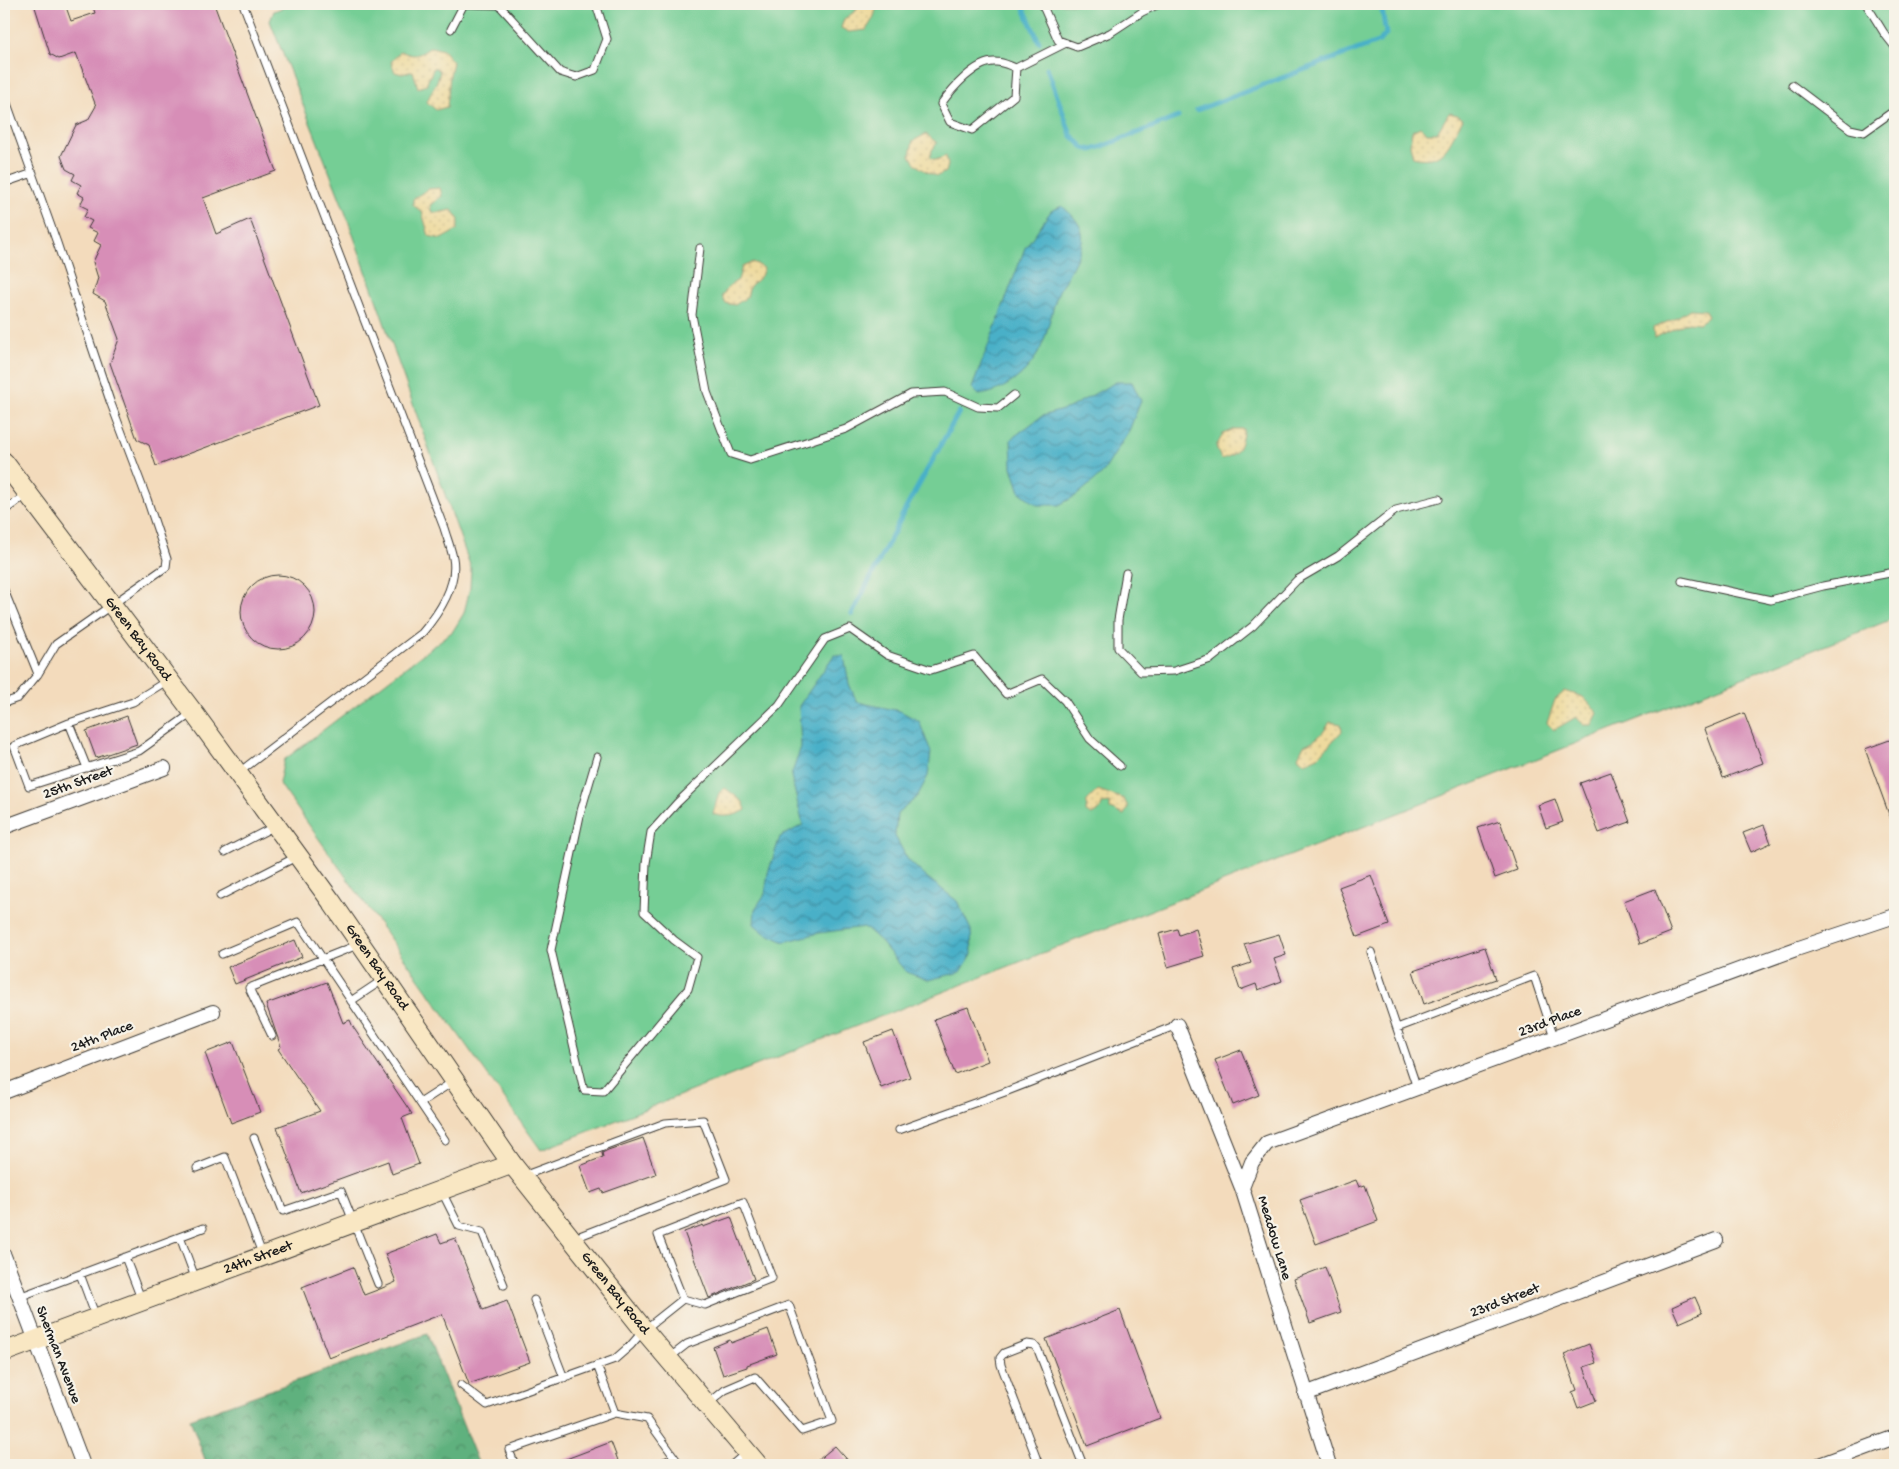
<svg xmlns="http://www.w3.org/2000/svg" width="1899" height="1469" viewBox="0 0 1899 1469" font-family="'Gochi Hand',sans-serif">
<defs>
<pattern id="forest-crowns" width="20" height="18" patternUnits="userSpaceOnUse" patternTransform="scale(1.25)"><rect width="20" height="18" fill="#5fb17e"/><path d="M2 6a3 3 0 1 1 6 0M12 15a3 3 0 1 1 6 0" fill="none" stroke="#4e8f66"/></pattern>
<pattern id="sand-dots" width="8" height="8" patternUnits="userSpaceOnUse" patternTransform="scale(1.25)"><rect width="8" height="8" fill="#eeda9e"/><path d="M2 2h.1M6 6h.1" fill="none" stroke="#ccba88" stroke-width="1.8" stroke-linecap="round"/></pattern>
<pattern id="water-waves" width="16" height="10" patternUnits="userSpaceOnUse" patternTransform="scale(1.25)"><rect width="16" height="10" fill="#49b0c8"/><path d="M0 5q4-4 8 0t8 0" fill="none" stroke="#3c8ea2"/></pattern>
</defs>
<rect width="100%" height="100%" fill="#f7f3e8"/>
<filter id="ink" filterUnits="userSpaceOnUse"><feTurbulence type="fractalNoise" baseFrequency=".02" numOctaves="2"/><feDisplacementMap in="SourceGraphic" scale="10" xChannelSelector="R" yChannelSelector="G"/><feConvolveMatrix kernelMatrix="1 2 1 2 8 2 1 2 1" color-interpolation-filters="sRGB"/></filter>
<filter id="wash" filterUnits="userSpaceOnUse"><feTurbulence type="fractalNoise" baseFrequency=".0096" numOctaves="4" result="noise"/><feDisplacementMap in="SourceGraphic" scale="20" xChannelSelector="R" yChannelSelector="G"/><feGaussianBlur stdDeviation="1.12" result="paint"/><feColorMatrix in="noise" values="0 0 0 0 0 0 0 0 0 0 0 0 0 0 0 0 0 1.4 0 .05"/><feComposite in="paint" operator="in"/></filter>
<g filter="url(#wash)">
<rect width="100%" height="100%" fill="#f3dbbc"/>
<path fill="#74ce95" stroke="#487558" d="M293,4H1895V618L541,1150L279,783L284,760L453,631L464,613L470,588L471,568L344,209L270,21L274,11Z"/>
<path fill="url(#forest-crowns)" stroke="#3e664d" d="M427,1334L479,1465H207L190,1419Z"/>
<path fill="url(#sand-dots)" stroke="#857b5d" d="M854,4H876C877,14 871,22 866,30L849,32L841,28L844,19L857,10Z
M431,47L443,50L453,62L450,75L447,107L436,110L427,102C431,91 438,83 440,71L434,67L426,85L418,88L413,71L402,74L395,72L391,62L401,51C415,58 419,55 431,47Z
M1449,113L1457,115L1463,119C1449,141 1446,165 1413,157L1410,145L1412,131L1420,127L1427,133H1437Z
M926,134L937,143L932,150L930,158L936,160L946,156L948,165L946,172L937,176C924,171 916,167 910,155L913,141Z
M440,188L442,196L430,205L431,211L436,213L452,210L459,220L457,230L441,239L429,236L422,212L413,205V199L428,189Z
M753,262L764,268L761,276L750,286L747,297L735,305L725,303L722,296L729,286L738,280L742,267Z
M1690,309L1705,310L1708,317L1699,323L1688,322L1654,338L1653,328L1674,319Z
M1234,429H1244C1240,447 1240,454 1221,459L1216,447L1223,434Z
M1565,691L1583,697L1598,713L1592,725H1584L1576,717L1554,730L1547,723L1555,700Z
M1330,722L1341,724L1342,731L1318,757L1305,763L1298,757L1304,745C1317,740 1323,734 1330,722Z
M725,788L743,802L746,810C735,816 724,818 713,814L719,793Z
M1098,790L1124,799L1128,807L1124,815L1110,809V803L1102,804L1100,810L1092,815L1086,812L1087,801Z"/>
<path fill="url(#water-waves)" stroke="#326672" d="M1062,206C1070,213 1080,222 1082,233C1086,249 1065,278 1058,293C1051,311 1047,339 1037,355C1024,376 1003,392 979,395L972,388L1025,248L1051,211Z
M1116,382H1132L1141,401L1128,433L1102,474L1077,495L1059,505H1037L1020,492L1012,467L1011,439L1042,416L1069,408Z
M834,655L844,656L849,684L857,702L900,711L919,721L931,752L928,776L917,797L897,814L895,836L908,860L924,875L957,901L971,930L972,954L961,972L928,980L906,972L881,942L864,927L819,933L784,942L763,932L754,924L755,909L765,894L768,873L780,837L803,825L791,776L801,747L799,706Z"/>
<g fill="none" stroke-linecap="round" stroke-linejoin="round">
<path stroke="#49b0c8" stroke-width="5" d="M1022,4L1039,42
M1047,68L1071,135L1084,148L1092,150L1101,147L1178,117
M1197,110L1380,41L1386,34L1381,4
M852,614L904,512L959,412"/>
</g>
<g id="blocks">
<path fill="#d78eb7" d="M34,4H65L71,21L95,13L92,4H214L276,171L203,198L216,234L250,219L319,405L156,466L149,445L137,439L110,363L119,339L105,301L93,294L98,278L93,262L101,245L94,241L98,233L88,228L92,221L84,217L88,209L80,205L84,197L77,193L81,185L72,180L75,174L66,169L61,156L76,125L88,120L96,106L76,53L59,59L50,54Z
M241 612a37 37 0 1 1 74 0a37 37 0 1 1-74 0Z
M1744,713L1763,763L1723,778L1705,729Z
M127,716L137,744L96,758L86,731Z
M1895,738V828H1894L1865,749Z
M1611,772L1630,822L1599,833L1580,783Z
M1555,799L1563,822L1546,828L1538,805Z
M1500,821L1517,870L1495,878L1478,828Z
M1764,825L1771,843L1751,852L1743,833Z
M1371,875L1389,925L1357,937L1339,887Z
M1655,889L1671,932L1640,944L1624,901Z
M1177,929L1179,935L1196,929L1204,956L1168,967L1159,934Z
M1279,934L1286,955L1274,959L1282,981L1258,990L1256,984L1240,990L1233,969L1251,963L1244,944Z
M295,940L302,957L235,984L228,967Z
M1485,947L1496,979L1424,1004L1413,971Z
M327,982L343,1023L350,1020L353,1027L412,1114L402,1118L419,1164L392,1174L388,1161L301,1193L277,1127L320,1111L278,1049L281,1047L266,1004Z
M968,1007L988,1061L955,1074L934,1019Z
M893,1031L910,1077L881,1088L864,1042Z
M233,1042L260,1112L231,1123L205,1053Z
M1241,1050L1259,1095L1233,1105L1215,1060Z
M643,1138L656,1174L603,1193L601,1189L590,1193L580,1166L603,1157L602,1153L608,1150Z
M1356,1180L1359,1187L1365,1185L1378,1221L1316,1244L1300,1200Z
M731,1217L754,1279L709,1298L684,1232L703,1225V1227Z
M437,1234L441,1243L455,1238L483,1310L507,1301L530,1362L469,1384L442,1314L329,1358L302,1287L353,1267L364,1295L380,1289L396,1282L385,1254Z
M1325,1267L1341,1312L1310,1323L1294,1279Z
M1695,1297L1702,1313L1679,1323L1672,1307Z
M1120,1310L1160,1418L1087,1446L1046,1339Z
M768,1329L777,1354L747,1365V1367L723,1375L713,1347L730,1340L731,1343Z
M1589,1344L1596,1363L1584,1367L1596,1401L1578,1408L1572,1392L1577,1390L1564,1354Z
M611,1442L619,1463L612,1465H553V1464Z
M835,1446L852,1465H812Z"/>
</g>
</g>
<g filter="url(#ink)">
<use href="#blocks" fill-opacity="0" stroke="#3c3934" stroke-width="1"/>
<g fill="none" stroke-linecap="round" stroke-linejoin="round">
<defs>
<path id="lane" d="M1042,4L1058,40L1077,47L1110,33L1142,12L1159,4
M1866,4L1884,33L1895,47
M451,29L464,4L499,5L560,72L576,77L595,70L607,39L596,4
M1016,68C1010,66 1003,62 996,62C976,60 951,90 941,104L950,122L972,130L1014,96L1016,68L1066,43
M1792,85L1850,129L1864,132L1895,110
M4,95L57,243L110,401L147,499L167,559L166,567L56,644L38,674L18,698L4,703
M4,183L33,173
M700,248L692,315L707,392L731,454L750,460L846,429L911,394L945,392L978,407L998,408L1014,395
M4,511L27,494
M1126,573L1118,620V648L1141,672L1174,671L1211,659L1253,626L1297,580L1338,556L1396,510L1439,499
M1682,581L1771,600L1823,586L1895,572
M4,590L38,674
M168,680L133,702L69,723L14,746L29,786L139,751L192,713
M69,723L87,768
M597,757L581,811L551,950L584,1090L603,1091L688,989L697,957L674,940L644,912L646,863L651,832L677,803L779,705L825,639L850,629L887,655L931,670L974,656L1006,694L1042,679L1065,701L1090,739L1120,766
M238,773L422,633C439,613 458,585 453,558C451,548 447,538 444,528L243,4
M225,852L275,826
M220,896L298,856
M1371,952L1417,1088
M222,954L298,922L445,1140
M351,1001L384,979
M1397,1028L1534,976L1554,1037
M272,1036L249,988L360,944
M420,1103L454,1081
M899,1130L1005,1092L1177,1025
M254,1138L283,1211L341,1191L378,1284
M197,1168L225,1157L263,1256
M523,1176L665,1123L703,1120L726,1179L572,1239
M442,1192L459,1226L482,1232L504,1285
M743,1202L772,1278L705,1305L683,1299L658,1235Z
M180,1237L196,1280
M125,1257L142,1301
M80,1274L96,1317
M19,1297L203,1228
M534,1300L564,1378
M669,1358L687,1344L789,1305L832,1421L802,1431L755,1377L725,1390L708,1404
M597,1365L615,1413
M461,1385L487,1405L615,1359L631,1345L644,1330L683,1299
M515,1465L509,1450L615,1413L647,1419L680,1465
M656,1465L675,1458
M732,1465L747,1452
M1039,1465L1001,1365L1000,1358L1004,1353L1027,1344L1034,1345L1038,1350L1083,1465"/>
<path id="street" d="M4,827L164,768
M1177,1025L1242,1188L1329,1465
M4,1092L213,1012
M1242,1188L1252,1162L1267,1143L1796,949L1895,916
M4,1256L83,1465
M1305,1394L1716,1240
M1819,1465L1895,1437"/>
<g id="secondary">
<path id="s1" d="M4,462L193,712L331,901L512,1164L644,1330L758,1465"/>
<path id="s2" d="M4,1352L512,1164"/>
</g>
</defs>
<use href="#lane" stroke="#3c3934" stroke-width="9"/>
<use href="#street" stroke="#3c3934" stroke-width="16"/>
<use href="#secondary" stroke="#3c3934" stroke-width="21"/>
<use href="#lane" stroke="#fff" stroke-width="7"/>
<use href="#street" stroke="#fff" stroke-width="14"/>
<use href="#secondary" stroke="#f9e7c3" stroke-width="19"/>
</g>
</g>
<g text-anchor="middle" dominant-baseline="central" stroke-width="4.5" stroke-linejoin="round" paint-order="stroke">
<g font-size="15" fill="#1c1c1c" stroke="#f7f3e8">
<text stroke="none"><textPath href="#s1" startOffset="222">Green Bay Road</textPath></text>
<text transform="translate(78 783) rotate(-20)">25th Street</text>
<text stroke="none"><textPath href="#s1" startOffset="628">Green Bay Road</textPath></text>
<text transform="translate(1550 1022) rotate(-20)">23rd Place</text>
<text transform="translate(102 1037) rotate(-21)">24th Place</text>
<text transform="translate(1274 1238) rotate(73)">Meadow Lane</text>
<text stroke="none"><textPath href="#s2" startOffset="271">24th Street</textPath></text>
<text stroke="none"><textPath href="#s1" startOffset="1032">Green Bay Road</textPath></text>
<text transform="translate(1505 1301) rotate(-21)">23rd Street</text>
<text transform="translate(58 1355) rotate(69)">Sherman Avenue</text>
</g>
</g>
<rect width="1899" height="1469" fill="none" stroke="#f7f3e8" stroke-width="20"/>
</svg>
